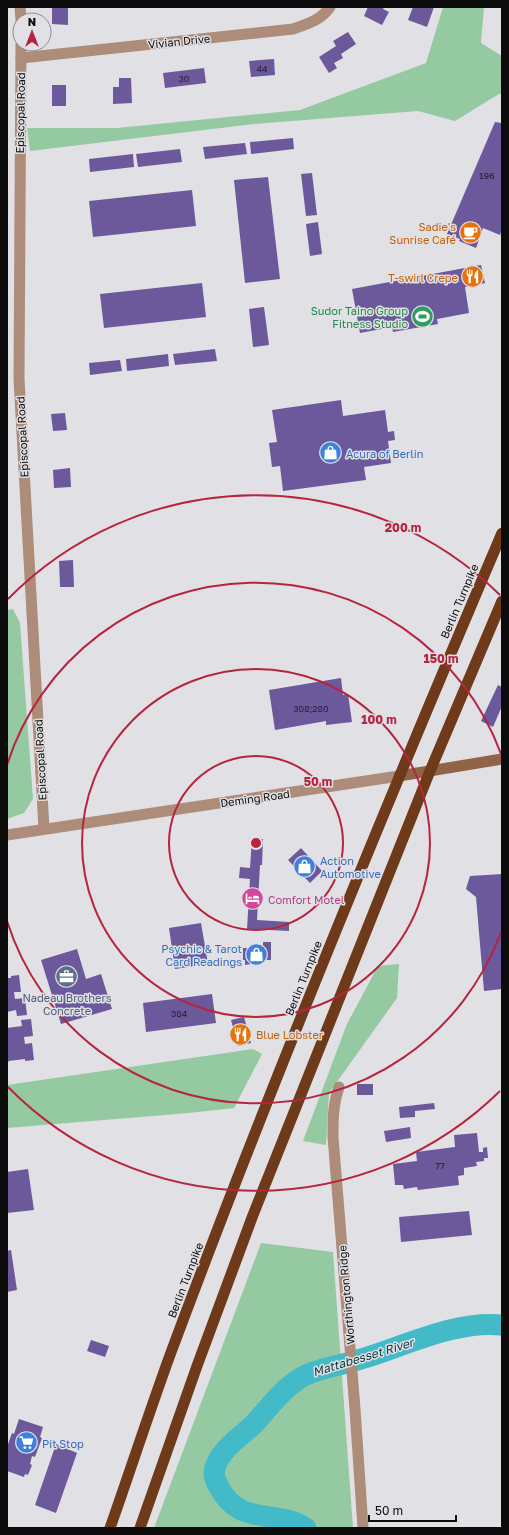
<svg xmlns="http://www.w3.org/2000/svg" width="509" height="1535" viewBox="0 0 509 1535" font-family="'Golos Text',sans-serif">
<rect width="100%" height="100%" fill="#e1e0e5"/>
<path fill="#95c9a2" d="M443,7H484L481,43L502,56V94H499L455,121L418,111L254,124L30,151L27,128H117L300,110L426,63Z
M13,609L20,623L33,799L24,813L7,819V610Z
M399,964L397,998L329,1093L326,1145L303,1141L347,1024L378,966Z
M253,1049L262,1054L234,1108L189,1113L7,1128V1085Z
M261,1243L333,1252L353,1528H154Z"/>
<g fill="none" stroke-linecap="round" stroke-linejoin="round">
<path stroke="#43bac7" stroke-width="21" d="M306,1528C275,1508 239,1528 218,1485C214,1479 213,1472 216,1465C222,1449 241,1436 253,1425C269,1408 285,1385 306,1375C323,1367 343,1365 361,1359C405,1346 456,1320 502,1325"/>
</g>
<path fill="#6b599c" d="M52,7H68V25L52,24Z
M368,7H384L383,9L389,12L382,25L364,16Z
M413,7H434L427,27L408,20Z
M348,32L356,44L341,54L343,58L334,63L337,68L329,73L319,57L336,46L333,41Z
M274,59L275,75L251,77L249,61Z
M204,68L206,83L165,88L163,73Z
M119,78H131L132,103L113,104V87H119Z
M52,85H66V106H52Z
M495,122L502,123V229L500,235L483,228L476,248L459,241L460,239L447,234Z
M293,138L294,149L251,154L250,142Z
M245,143L247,154L205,159L203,147Z
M180,149L182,162L138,167L136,154Z
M133,154L134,167L90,172L89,159Z
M312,173L317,215L306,216L301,174Z
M268,177L280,279L245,283L234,180Z
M192,190L196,226L93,237L89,201Z
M318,222L322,254L310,256L306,224Z
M481,265L485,283L465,287L469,313L437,319L438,324L393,332L392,327L360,333L352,289Z
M202,283L206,317L104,328L100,294Z
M264,307L269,345L253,347L249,309Z
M215,349L217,361L175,365L173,354Z
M168,354L169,366L127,371L126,359Z
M120,360L122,371L90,375L89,363Z
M341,400L343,416L385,410L388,432L394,431L395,440L388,441L391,463L364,467L366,480L283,491L280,466L272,467L269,443L277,442L272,410Z
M65,413L67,430L53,431L51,414Z
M70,468L71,487L54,488L53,470Z
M73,560L74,587H60L59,561Z
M341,678L343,695L348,694L352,722L326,725V721L275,730L269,690Z
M498,685L502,687V706L493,727L481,721Z
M252,838L263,839L262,865H260L257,920L289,922V931L247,929L250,879L239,878L240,867L250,868Z
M301,848L322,871L310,883L288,860Z
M502,874V989L484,991L476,897L466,889L470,876Z
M201,923L208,964L175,969L169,928Z
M263,942H271V960H251V964L245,965V960H243V948H250V945H259V948H263Z
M77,949L86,979L101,974L112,1009L61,1024L41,960Z
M19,975L21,992H14L15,999L25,998L27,1015L17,1016L16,1010L7,1012V978H11V976Z
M212,994L216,1023L146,1032L143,1003Z
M244,1017L251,1043L238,1046L235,1036H234L232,1032L234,1031L231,1020Z
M31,1019L33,1036L24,1037L25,1044L32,1043L34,1060L25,1061V1059L8,1061L9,1062H7V1028L22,1026L21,1020Z
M357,1084H373V1095H357Z
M434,1103L435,1109L415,1111V1117L400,1118L399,1107Z
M410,1127L411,1138L386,1142L384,1131Z
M477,1133L479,1152H483V1148L487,1147L488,1158H484V1161L476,1162L477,1166L464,1168V1175L458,1176L459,1185L418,1190L417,1187L404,1189L403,1185H395L393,1164L417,1161L416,1152L455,1147L454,1135Z
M28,1169L34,1210L7,1213V1172Z
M469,1211L472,1235L401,1242L399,1217Z
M11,1250L17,1290L7,1292V1251Z
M91,1340L109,1346L105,1357L87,1351Z
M19,1419L43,1427L40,1437L42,1438L35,1457L32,1456L30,1464L32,1465L28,1475L25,1474L24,1477L7,1471V1447L12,1433L14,1434Z
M56,1444L77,1453L56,1513L35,1505Z"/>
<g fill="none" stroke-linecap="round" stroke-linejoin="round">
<path stroke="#ad8c7a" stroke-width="11" d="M21,58L293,29C308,24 321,20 330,7
M339,1087C333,1104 333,1119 333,1137L355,1409L363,1528"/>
<path stroke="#ad8c7a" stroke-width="11" d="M20,7L21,20
M21,44L19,379L44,829
M7,835L399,776"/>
<path stroke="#916349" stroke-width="11" d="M399,776L502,759"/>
<path stroke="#6f3a19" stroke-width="11" d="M110,1528C130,1471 149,1413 170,1355C273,1078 386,805 502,533
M140,1528L197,1366L253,1215L430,771L502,601"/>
</g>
<g fill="none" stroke="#b6243e" stroke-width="2">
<circle cx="256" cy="843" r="87"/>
<circle cx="256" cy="843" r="174"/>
<path d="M501 932A261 261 0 0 1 7 921M7 765A261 261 0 0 1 501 754"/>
<path d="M500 1091A348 348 0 0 1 8 1087M8 599A348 348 0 0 1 500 595"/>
</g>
<defs>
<symbol id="cafe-disc" viewBox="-11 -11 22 22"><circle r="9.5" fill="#e8710a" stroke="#e1e0e5"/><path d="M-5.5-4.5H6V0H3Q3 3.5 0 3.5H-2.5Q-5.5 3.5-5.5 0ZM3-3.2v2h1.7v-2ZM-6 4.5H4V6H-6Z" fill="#fff"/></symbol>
<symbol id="restaurant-disc" viewBox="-11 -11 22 22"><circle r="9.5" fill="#e8710a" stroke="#e1e0e5"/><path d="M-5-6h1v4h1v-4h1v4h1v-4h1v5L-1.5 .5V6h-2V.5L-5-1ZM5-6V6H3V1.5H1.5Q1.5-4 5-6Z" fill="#fff"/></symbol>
<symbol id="stadium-disc" viewBox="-11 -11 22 22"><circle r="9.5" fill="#2e9e5b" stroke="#e1e0e5"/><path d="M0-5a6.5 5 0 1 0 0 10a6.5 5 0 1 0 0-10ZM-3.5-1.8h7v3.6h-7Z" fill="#fff"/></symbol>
<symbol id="shop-disc" viewBox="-11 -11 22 22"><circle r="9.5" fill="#3f7fe0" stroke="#e1e0e5"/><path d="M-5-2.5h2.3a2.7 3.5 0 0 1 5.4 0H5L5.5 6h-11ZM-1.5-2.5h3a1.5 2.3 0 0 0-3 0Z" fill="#fff"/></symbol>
<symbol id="hotel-disc" viewBox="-11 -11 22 22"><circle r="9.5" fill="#d1479c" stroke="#e1e0e5"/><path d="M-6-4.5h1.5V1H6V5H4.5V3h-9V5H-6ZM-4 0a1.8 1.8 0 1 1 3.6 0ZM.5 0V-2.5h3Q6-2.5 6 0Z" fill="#fff"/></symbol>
<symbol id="office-disc" viewBox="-11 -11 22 22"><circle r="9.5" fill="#5c6f8a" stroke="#e1e0e5"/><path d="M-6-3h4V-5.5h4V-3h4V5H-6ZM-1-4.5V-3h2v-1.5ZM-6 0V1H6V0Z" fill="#fff"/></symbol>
<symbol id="supermarket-disc" viewBox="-11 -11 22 22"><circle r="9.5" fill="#3f7fe0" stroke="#e1e0e5"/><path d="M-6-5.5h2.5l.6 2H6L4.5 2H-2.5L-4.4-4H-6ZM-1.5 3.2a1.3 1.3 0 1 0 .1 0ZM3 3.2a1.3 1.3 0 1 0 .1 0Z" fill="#fff"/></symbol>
</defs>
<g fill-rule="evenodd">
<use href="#cafe-disc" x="458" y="220" width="25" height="25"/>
<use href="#restaurant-disc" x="460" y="264" width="25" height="25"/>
<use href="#stadium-disc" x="410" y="304" width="25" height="25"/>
<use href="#shop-disc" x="318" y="440" width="25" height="25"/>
<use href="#shop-disc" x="292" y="854" width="25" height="25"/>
<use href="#hotel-disc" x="240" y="886" width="25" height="25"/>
<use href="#shop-disc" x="244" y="942" width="25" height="25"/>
<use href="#office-disc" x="54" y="964" width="25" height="25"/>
<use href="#restaurant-disc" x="228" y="1022" width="25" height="25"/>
<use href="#supermarket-disc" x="14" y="1430" width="25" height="25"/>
</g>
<g text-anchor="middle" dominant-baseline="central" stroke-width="3" stroke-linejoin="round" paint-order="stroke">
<g font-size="9" fill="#231e30">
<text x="262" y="68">44</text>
<text x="184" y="78">30</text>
<text x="487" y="175">196</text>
<text x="311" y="708">308;280</text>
<text x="179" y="1013">384</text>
<text x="440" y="1165">77</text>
</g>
<g font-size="11" fill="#0b0b0c" stroke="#e1e0e5">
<text transform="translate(179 41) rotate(-6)">Vivian Drive</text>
<text transform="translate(20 113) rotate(-89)">Episcopal Road</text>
<text transform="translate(22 437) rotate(-93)">Episcopal Road</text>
<text transform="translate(459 601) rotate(-67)">Berlin Turnpike</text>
<text transform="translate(40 760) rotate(-93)">Episcopal Road</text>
<text transform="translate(255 798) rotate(-8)">Deming Road</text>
<text transform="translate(303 978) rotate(-68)">Berlin Turnpike</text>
<text transform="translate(185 1280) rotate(-69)">Berlin Turnpike</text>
<text transform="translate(346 1295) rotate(-95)">Worthington Ridge</text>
</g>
<g font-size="11" fill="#c56008" stroke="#e1e0e5" text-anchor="end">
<text x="456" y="226">Sadie's<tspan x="456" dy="13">Sunrise Café</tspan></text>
<text x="458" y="277">T-swirl Crepe</text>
<text x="256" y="1034" text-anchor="start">Blue Lobster</text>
</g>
<g font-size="11" fill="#27864d" stroke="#e1e0e5" text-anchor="end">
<text x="408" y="310">Sudor Taino Group<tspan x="408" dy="13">Fitness Studio</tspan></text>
</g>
<g font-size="11" fill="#366cbe" stroke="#e1e0e5" text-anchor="start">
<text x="346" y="453">Acura of Berlin</text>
<text x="320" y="860">Action<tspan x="320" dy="13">Automotive</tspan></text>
<text x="242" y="948" text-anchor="end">Psychic &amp; Tarot<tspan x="242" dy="13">Card Readings</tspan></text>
<text x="42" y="1443">Pit Stop</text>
</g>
<g font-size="11" fill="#b23c85" stroke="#e1e0e5" text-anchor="start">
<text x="268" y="899">Comfort Motel</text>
</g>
<g font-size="11" fill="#4e5e75" stroke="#e1e0e5">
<text x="67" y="997">Nadeau Brothers<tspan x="67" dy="13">Concrete</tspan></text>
</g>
<g font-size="12" font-style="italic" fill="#033c42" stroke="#e1e0e5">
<text transform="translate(363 1357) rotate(-17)">Mattabesset River</text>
</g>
</g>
<circle cx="256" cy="843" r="6" fill="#b6243e" stroke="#e1e0e5" stroke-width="2"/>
<g font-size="12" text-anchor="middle" font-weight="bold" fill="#b6243e" stroke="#e1e0e5" stroke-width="3" stroke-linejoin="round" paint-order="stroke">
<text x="403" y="532">200 m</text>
<text x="441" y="663">150 m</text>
<text x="379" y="724">100 m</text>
<text x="318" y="786">50 m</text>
</g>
<rect width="509" height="1535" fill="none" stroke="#0b0b0c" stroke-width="16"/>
<g transform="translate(32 32)"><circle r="19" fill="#e1e0e5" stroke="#8b8b8e"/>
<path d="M0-3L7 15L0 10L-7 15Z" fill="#b6243e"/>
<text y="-6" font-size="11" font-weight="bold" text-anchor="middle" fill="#0b0b0c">N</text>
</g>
<path d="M369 1515v6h87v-6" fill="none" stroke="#0b0b0c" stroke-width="2"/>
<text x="375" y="1515" font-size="12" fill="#0b0b0c" stroke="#e1e0e5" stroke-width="3" paint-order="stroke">50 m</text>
</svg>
